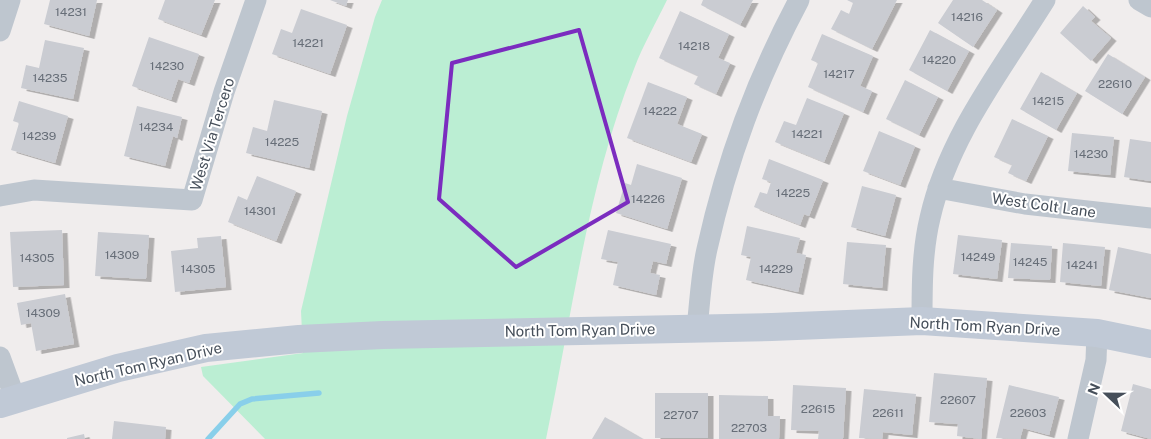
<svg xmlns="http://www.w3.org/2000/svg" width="1151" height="439" viewBox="0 0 1151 439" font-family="'Public Sans',sans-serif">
<defs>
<filter id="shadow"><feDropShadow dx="5.5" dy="3" stdDeviation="0" flood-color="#0004"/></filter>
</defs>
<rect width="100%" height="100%" fill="#f0eded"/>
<path fill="#bbeed3" d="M382,0H667C656,23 643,45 634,69C587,187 572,316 546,439H265L203,376L201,367L303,353L301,311L347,116L375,17Z"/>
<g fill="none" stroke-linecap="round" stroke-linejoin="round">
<path stroke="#89cfea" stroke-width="5.5" d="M208,439L240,404L252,399L319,393"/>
</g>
<path fill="#caccd2" filter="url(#shadow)" d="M50,0H97L89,36L44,24Z
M165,0H215L201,35L158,19Z
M330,0H348L346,6Z
M703,0H753L740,25L701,5Z
M847,0H897L872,49L831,29L841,10L849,14L853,3Z
M953,0H982L997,10L973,47L938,23Z
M1083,6L1095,17L1091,21L1111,38L1091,61L1060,33Z
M301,9L347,25L330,74L272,54L281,29L292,33Z
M680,11L729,34L718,58L730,63L716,94L694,84L698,76L659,58Z
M930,30L969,51L947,91L909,70Z
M822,34L873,56L860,86L872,91L863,112L808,87L818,63L811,60Z
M149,37L199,54L189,83L178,79L171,100L132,86Z
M45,40L84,48L73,99L21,88L26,65L39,68Z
M1108,54L1145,77L1122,114L1085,91Z
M1041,72L1077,93L1056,130L1020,109Z
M905,80L938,97L919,135L886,119Z
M648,82L687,97L677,124L702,134L691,162L627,138Z
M807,98L844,113L824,162L775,142L784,121L796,125Z
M274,100L322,111L309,168L246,153L253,127L267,131Z
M19,101L68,116L55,163L11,150L19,123L13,121Z
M137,106L182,117L177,138L173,136L165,166L124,156Z
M1012,119L1048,136L1026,181L1008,173L1012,165L994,157Z
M879,131L915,146L900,185L863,171Z
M1072,133L1114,137L1110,175L1068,171Z
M1130,139L1151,142V181L1124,177Z
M769,159L823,180L809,216L804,214L800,225L754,207L760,192L767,194L771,182L762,179Z
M637,164L682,178L667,229L616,213L625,183L631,185Z
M257,176L296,191L276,241L228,222L238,196L247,200Z
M862,186L896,195L885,236L851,227Z
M747,226L800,238L796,253L806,255L798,292L746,280L751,257L741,255Z
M62,230L64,285L13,287L10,232Z
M608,230L671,244L666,264L653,261L650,273L660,275L656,295L613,285L618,262L601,259Z
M98,232L149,235L146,279L95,276Z
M958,235L1002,240L997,279L953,274Z
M221,236L226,287L175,292L171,251L198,248L197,238Z
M847,242L886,245L882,288L843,284Z
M1011,243L1052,246L1050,280L1008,278Z
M1063,243L1105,247L1101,286L1060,282Z
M1118,247L1151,254V298L1109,290Z
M65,294L74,344L36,351L31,323L21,325L17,303Z
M934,373L987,378L981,439L957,436L958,424L929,422Z
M1133,384L1151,389V439L1121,431Z
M793,385L846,388L843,439H818L819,431L791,430Z
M1009,385L1059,397L1049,435L1023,428L1020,439L996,438Z
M864,389L916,394L912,435L883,432L882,439L859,438Z
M655,393H708V438H655Z
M719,395L768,396V416H780L779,439H719Z
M605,417L643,439H592Z
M114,421L166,427L165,439H112Z
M84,434L85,439H67V438Z"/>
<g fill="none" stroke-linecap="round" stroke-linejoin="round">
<path stroke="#bec6cf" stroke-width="21" d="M1139,0L1151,7
M0,31L10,0
M938,188L1025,204L1151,218
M0,196L34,190L192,200L224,92L256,0
M922,321C922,287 922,251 930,218C948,137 1002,69 1045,0
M697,328C700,302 701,275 707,249C727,159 756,81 799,0
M0,357L15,398
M1078,439L1096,360L1097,333"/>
<path stroke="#c0c9d6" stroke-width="28" d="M0,404L118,368L206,348L299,339L383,335L772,327L922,321L1097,333L1151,344"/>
</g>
<path fill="none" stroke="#7b2cbf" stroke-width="4" stroke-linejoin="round" d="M579,30L628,202L516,267L439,199L452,63Z"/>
<g text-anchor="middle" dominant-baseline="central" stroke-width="4" stroke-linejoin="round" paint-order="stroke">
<g font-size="12" fill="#676e78">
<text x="71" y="12">14231</text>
<text x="967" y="17">14216</text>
<text x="308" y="43">14221</text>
<text x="694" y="46">14218</text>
<text x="939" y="60">14220</text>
<text x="167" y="66">14230</text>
<text x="839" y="74">14217</text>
<text x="50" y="78">14235</text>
<text x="1115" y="84">22610</text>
<text x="1048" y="101">14215</text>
<text x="660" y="111">14222</text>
<text x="156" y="127">14234</text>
<text x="807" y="134">14221</text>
<text x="39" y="136">14239</text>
<text x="282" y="142">14225</text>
<text x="1091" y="154">14230</text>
<text x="793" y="193">14225</text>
<text x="648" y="199">14226</text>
<text x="260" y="211">14301</text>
<text x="122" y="255">14309</text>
<text x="978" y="257">14249</text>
<text x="37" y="258">14305</text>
<text x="1030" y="262">14245</text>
<text x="1082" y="265">14241</text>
<text x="198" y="269">14305</text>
<text x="776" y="269">14229</text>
<text x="43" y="313">14309</text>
<text x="958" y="400">22607</text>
<text x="818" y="409">22615</text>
<text x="888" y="413">22611</text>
<text x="1028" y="413">22603</text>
<text x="681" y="415">22707</text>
<text x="749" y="428">22703</text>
</g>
<g font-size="15" fill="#464f5a" stroke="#fff">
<text transform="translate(212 134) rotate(-73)">West Via Tercero</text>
<text transform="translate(1044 205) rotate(8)">West Colt Lane</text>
<text transform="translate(985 326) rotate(3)">North Tom Ryan Drive</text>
<text transform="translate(580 330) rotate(-1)">North Tom Ryan Drive</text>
<text transform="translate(148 364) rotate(-13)">North Tom Ryan Drive</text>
</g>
</g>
<g transform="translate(1106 394) rotate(292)" stroke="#ffffff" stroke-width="4" paint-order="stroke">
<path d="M0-4L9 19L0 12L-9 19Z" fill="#464f5a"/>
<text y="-8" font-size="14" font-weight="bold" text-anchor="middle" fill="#464f5a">N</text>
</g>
</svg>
